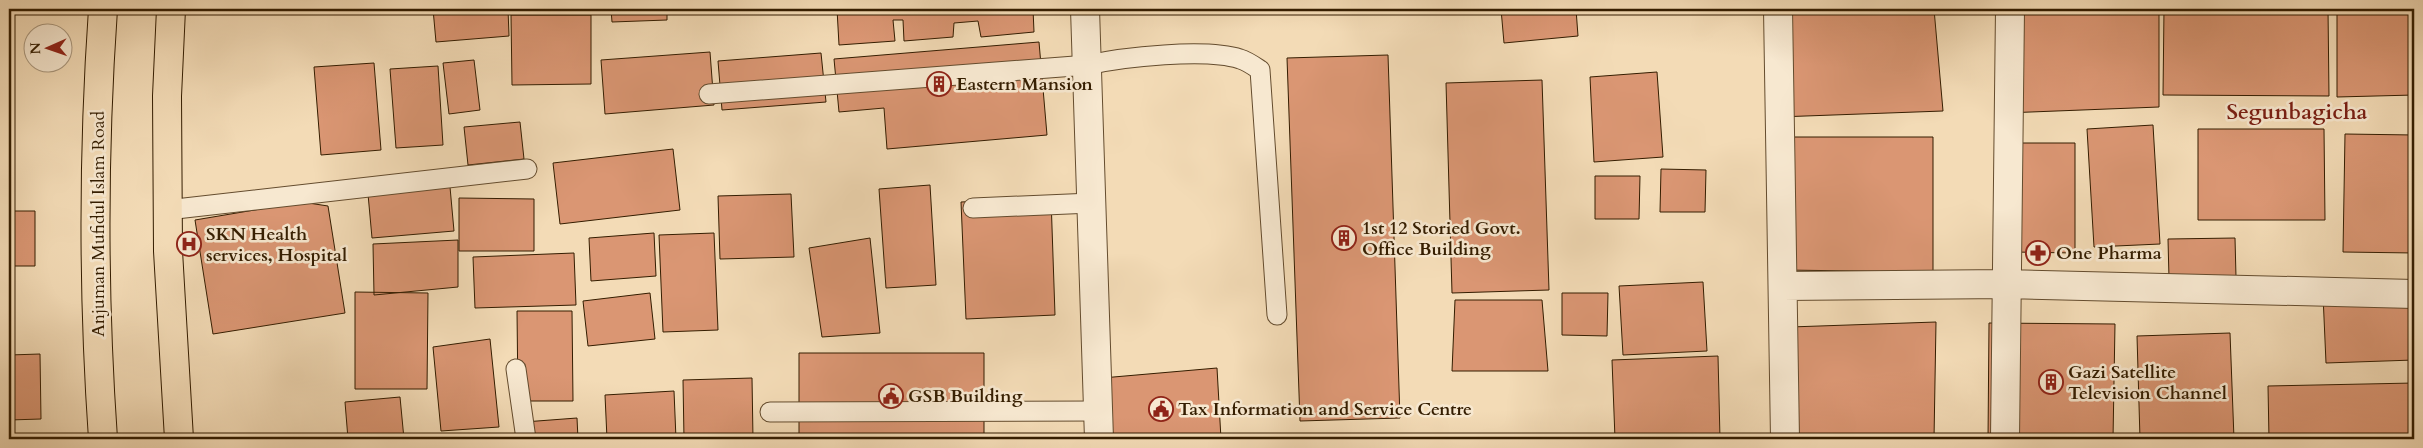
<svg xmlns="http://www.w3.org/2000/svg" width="2423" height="448" viewBox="0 0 2423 448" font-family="Cardo,serif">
<rect width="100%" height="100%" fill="#f3dbb6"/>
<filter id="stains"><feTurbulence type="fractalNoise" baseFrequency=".004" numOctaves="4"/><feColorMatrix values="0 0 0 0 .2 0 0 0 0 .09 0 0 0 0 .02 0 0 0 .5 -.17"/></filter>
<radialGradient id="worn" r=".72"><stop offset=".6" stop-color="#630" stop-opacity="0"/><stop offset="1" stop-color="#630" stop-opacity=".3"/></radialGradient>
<path fill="#da9673" stroke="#341d00" d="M229,9H262L229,12Z
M433,9H508L509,36L436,42Z
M611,9H667V20L612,22Z
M837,9H1033L1034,32L981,37L978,21L954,23L953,37L904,41L903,20H893L895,41L839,45Z
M1501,9H1576L1578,36L1504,43Z
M1774,9H1934L1943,111L1778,117Z
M2004,9H2159V107L2005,113Z
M2164,9H2328L2329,96L2163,95Z
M2337,9H2414V95L2337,97Z
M511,15H591V84L512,85Z
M1039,42L1047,135L887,149L884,108L839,112L834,59Z
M710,52L714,105L605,114L601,60Z
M821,53L826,102L722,110L718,61Z
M1388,55L1400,418L1300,421L1287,58Z
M474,60L480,110L449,114L443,63Z
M374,63L381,150L321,155L314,67Z
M438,66L443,145L396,148L390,69Z
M1657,72L1663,157L1594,162L1590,77Z
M1542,80L1549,290L1452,293L1446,83Z
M520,122L524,159L468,165L464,127Z
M2153,125L2160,244L2094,247L2087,129Z
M2198,129H2324L2325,220H2198Z
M2345,134L2414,135V253L2343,252Z
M1782,137H1933V272L1783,270Z
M2014,143H2075V253L2013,252Z
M673,149L680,210L560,224L553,163Z
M1661,169L1706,170L1705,212H1660Z
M1595,176H1640L1639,219H1595Z
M930,185L936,285L886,288L879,189Z
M450,187L454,231L372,238L368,194Z
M791,194L794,257L720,259L718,196Z
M459,198L534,199V251H459Z
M1051,198L1055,315L966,319L961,202Z
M302,202L328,206L345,313L213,334L195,220Z
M9,211H35V266H9Z
M654,233L656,276L591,281L589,238Z
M714,233L718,330L663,332L659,235Z
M870,238L880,333L822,337L809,248Z
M2235,238L2236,277L2169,278L2168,239Z
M458,240V287L374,295L373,244Z
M574,253L576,305L475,308L473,257Z
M1703,282L1707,351L1623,355L1619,286Z
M2414,291V360L2326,363L2323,295Z
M355,292L428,293L427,389H355Z
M650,293L655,339L588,346L583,301Z
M1562,293H1608L1607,336L1562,335Z
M1455,300H1542L1548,371H1452Z
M517,311H572L573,401H518Z
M1936,322L1934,439H1789L1790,327Z
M1989,323L2115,324L2113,439H1988Z
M2230,333L2234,439H2140L2137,336Z
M490,339L499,427L441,431L433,347Z
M799,353H984V439H799Z
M40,354L41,419L9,420V355Z
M1718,356L1720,439H1615L1612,360Z
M1217,368L1221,439H1104L1102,378Z
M752,378L753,439H684L683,380Z
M2414,383V439H2269L2268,386Z
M674,391L676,439H607L605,395Z
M400,397L404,439H348L345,402Z
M577,418L578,439H525L524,422Z"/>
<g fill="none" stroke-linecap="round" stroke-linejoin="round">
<defs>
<path id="service" d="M709,94L1088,65C1123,57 1206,48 1240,59C1247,61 1254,66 1260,70L1277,315
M973,208L1092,203
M167,210L527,169
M516,369L526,439
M770,412L1098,411"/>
<path id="minor" d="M1778,9L1785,439
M1783,286L2006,284L2414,294
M2005,439L2010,9"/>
<path id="tertiary" d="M1085,9L1099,439"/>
<path id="primary" d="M171,9L167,96L168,251L179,439
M103,439C93,296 93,152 103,9"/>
</defs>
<use href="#service" stroke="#644c2e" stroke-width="21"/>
<use href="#minor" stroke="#644c2e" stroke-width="30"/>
<use href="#tertiary" stroke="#644c2e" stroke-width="30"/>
<use href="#primary" stroke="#341d00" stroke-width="30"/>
<use href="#service" stroke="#f7e8d0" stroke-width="19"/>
<use href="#minor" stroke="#f7e8d0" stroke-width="28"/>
<use href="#tertiary" stroke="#f7e8d0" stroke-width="28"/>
<use href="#primary" stroke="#f3dbb6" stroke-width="28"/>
</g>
<defs>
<symbol id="building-ring" viewBox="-11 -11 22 22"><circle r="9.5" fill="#f7e8d0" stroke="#8f2418" stroke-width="1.5"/><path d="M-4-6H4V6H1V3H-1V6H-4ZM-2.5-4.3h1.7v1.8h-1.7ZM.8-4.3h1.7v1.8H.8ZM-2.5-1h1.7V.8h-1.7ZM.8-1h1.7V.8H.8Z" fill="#8f2418"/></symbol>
<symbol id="hospital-ring" viewBox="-11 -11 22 22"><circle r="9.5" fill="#f7e8d0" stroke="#8f2418" stroke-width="1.5"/><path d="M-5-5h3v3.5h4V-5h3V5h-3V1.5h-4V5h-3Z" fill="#8f2418"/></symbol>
<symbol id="pharmacy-ring" viewBox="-11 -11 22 22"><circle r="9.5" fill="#f7e8d0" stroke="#8f2418" stroke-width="1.5"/><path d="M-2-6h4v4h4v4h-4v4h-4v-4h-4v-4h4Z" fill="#8f2418"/></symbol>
<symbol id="civic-ring" viewBox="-11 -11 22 22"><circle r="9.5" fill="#f7e8d0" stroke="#8f2418" stroke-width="1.5"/><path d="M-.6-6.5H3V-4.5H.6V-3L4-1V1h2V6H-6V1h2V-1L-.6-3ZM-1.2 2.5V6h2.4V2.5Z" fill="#8f2418"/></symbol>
</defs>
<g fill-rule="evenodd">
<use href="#building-ring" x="925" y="70" width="28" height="28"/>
<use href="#building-ring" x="1330" y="224" width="28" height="28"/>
<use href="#hospital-ring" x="175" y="230" width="28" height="28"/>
<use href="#pharmacy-ring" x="2024" y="239" width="28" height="28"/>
<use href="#building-ring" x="2037" y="368" width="28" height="28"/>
<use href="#civic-ring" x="877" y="382" width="28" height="28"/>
<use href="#civic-ring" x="1147" y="395" width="28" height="28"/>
</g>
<g text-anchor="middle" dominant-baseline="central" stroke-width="5" stroke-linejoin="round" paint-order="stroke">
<g font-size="18" font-weight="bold" fill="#341d00" stroke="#f7e8d0" text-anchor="start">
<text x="956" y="84">Eastern Mansion</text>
<text x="1362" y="228">1st 12 Storied Govt.<tspan x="1362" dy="21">Office Building</tspan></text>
<text x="206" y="234">SKN Health<tspan x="206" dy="21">services, Hospital</tspan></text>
<text x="2056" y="253">One Pharma</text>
<text x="2068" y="372">Gazi Satellite<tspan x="2068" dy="21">Television Channel</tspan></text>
<text x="908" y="396">GSB Building</text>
<text x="1178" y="409">Tax Information and Service Centre</text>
</g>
<g font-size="18" fill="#341d00" stroke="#f7e8d0">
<text transform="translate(98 224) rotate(-90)">Anjuman Mufidul Islam Road</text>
</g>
<g font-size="22" font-weight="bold" fill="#7a1f14" stroke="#f7e8d0">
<text x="2297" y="112">Segunbagicha</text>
</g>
</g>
<rect width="2423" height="448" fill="none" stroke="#f3dbb6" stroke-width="30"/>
<rect x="10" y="10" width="2403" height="428" fill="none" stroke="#341d00" stroke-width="2.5"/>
<rect x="15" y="15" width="2393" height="418" fill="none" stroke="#341d00"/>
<g transform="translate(48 48) rotate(268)"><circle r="24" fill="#f7e8d0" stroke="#a9977d"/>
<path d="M0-4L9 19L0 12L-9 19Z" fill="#8f2418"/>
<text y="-8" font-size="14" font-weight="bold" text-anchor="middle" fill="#341d00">N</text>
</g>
<rect width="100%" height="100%" filter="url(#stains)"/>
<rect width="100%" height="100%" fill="url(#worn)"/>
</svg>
